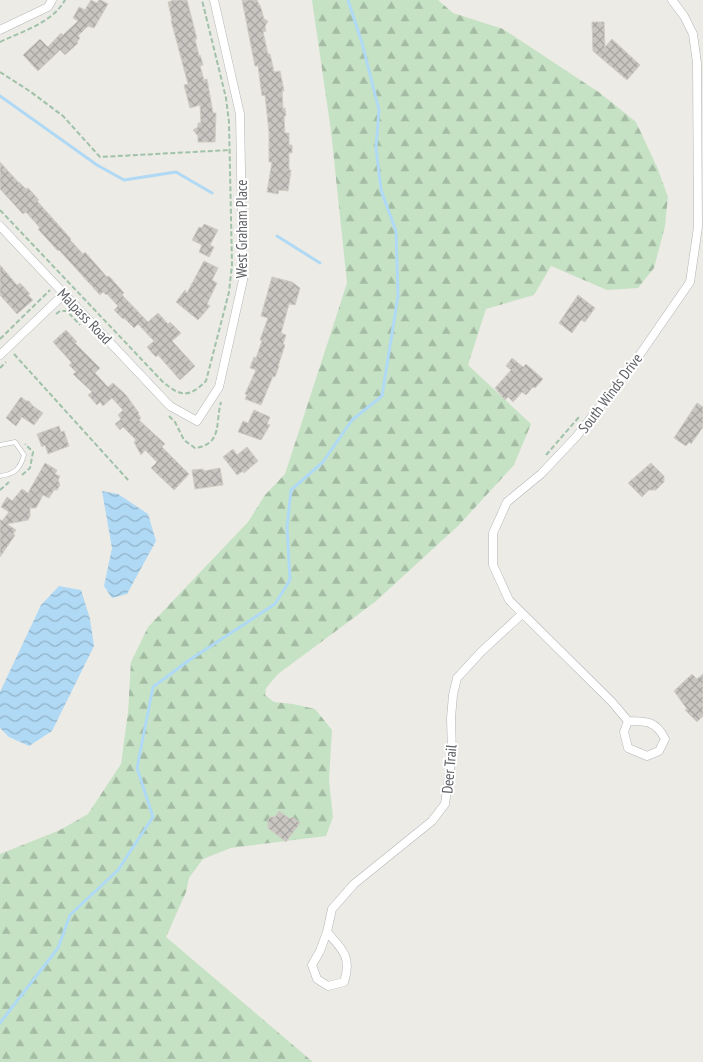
<svg xmlns="http://www.w3.org/2000/svg" width="703" height="1062" viewBox="0 0 703 1062" font-family="'PT Sans Narrow',sans-serif">
<defs>
<pattern id="forest-firs" width="22" height="20" patternUnits="userSpaceOnUse" patternTransform="scale(1.25)"><rect width="22" height="20" fill="#c6e2c5"/><path d="M5 1l3.5 6h-7zM16 11l3.5 6h-7z" fill="#a4bba4"/></pattern>
<pattern id="water-waves" width="16" height="10" patternUnits="userSpaceOnUse" patternTransform="scale(1.25)"><rect width="16" height="10" fill="#afd9f4"/><path d="M0 5q4-4 8 0t8 0" fill="none" stroke="#92b3c9"/></pattern>
<pattern id="building-cross-hatch" width="8" height="8" patternUnits="userSpaceOnUse" patternTransform="scale(1.25)"><rect width="8" height="8" fill="#c9c6c2"/><path d="M0 0l8 8M0 8l8-8" fill="none" stroke="#a6a4a1"/></pattern>
</defs>
<rect width="100%" height="100%" fill="#edebe5"/>
<path fill="url(#forest-firs)" d="M312,0H438L453,13L503,29L600,93L636,122L657,167L668,197L665,226L654,268L638,288L607,290L551,266L534,295L486,309L468,365L531,424L514,465L459,525L375,602L278,674L266,688L265,695L274,702L293,704L315,709L332,730L329,780L333,817L326,836L231,848L203,859L189,878L186,892L166,937L313,1062H0V854L60,830L88,814L121,764L128,712L131,662L148,627L248,522L265,495L285,474L347,283L331,131Z"/>
<path fill="url(#water-waves)" d="M102,491L118,494L148,514L156,541L127,594L112,598L104,586L112,548Z
M59,586L81,590L90,619L94,646L52,731L29,746L9,737L0,728V692L41,605Z"/>
<g fill="none" stroke-linecap="round" stroke-linejoin="round">
<path stroke="#afd9f4" stroke-width="3" d="M0,96L97,165L124,180L176,172L212,193
M277,236L320,263
M0,1023L58,948L70,915L118,870L153,817L137,768L153,687L188,661L275,604L290,580L287,527L291,490L323,462L352,420L382,396L398,296L396,231L381,190L376,148L379,110L362,43L348,0"/>
</g>
<path fill="url(#building-cross-hatch)" stroke="#d1cdc4" d="M91,0L97,3L99,0H101L108,4L94,28L88,26L78,36L80,38L77,42L78,43L65,55L60,50L38,71L23,55L40,39L48,47L61,33L63,35L78,21L73,18L79,7L85,10Z
M171,0H187L197,39H195L199,56L200,55L203,65L200,66L204,80L207,79L213,113H216L215,142H198V136L193,130L198,127V123H201L200,105L190,108L184,85L188,84L171,20H172L168,2L172,1Z
M242,0H257L259,5H260L264,19L268,21L265,26L266,31L263,32L268,54H270L274,72L280,71L284,91H282L283,109L285,108L286,116H284L285,133H289V145H292V153H289V170H291L288,191L279,190L278,194L267,192L272,162H269V132L265,95L262,96L258,66H255Z
M592,22H604L605,47L612,39L640,65L627,80L593,51Z
M0,162L19,183V182L26,189L28,188L39,200L37,201L71,239L70,240L83,254L85,252L107,277L109,276L124,293L122,295L148,322L158,313L168,324L170,322L181,333L172,341L195,366L180,380L158,355L156,357L147,347L154,341L138,324L134,328L124,318L123,319L114,310L118,306L107,294L106,295L103,292L100,295L59,250L58,251L38,229L40,228L26,212L23,214L0,189Z
M204,224L218,230L210,245L214,247L209,257L199,252L202,245L192,240L199,227L202,228Z
M204,261L218,268L212,280L217,283L207,304L210,306L198,320L176,302L185,290L187,293Z
M0,265L17,285L20,283L30,294L28,295L33,300L17,314L0,295Z
M272,277L292,282L300,288L295,305L289,304L281,333L286,335L283,344L285,345L278,366H279L275,377L273,376L261,405L245,399L247,395L245,394L256,370L250,368L254,357L256,358L262,341L260,340L268,318L261,316Z
M578,295L595,308L585,322L581,320L572,333L559,323Z
M66,330L77,342L75,343L100,368L95,373L108,387L113,383L126,395L139,413L138,414L141,418L139,420L165,444L162,447L189,474L174,490L151,468L157,462L145,450L141,455L134,442L136,440L123,427L120,430L115,424L121,419L118,415L123,410L112,398L103,406L100,402L97,405L88,395L92,392L73,374L76,372L69,365L72,363L53,342Z
M512,358L523,367L526,364L543,379L535,388L533,387L526,395L522,392L513,402L508,397L505,400L495,388L511,370L506,366Z
M21,397L26,401H29L33,406L43,413L34,425L22,417L16,426L6,418Z
M697,403L703,407V427L691,444L689,442L686,446L674,438Z
M254,410L270,417L267,424L270,425L261,440L238,432L243,421L248,423Z
M59,426L61,432L64,431L69,446L48,454L45,445L42,447L37,434Z
M247,447L258,461L244,473L243,471L237,475L223,457L233,449L237,455Z
M45,463L57,470L55,474L60,476L58,480L60,485L57,490H54L49,498L43,495L36,508H30V516L28,520L7,524L16,530L13,534L15,535L0,557V519L2,521L9,512L1,507L7,497L12,501L22,489L28,493Z
M651,463L664,476V482L656,490H649L642,497L628,483Z
M220,468L223,485L195,489L192,470L203,469L204,471Z
M692,674L697,679L703,674V716L697,722L685,710L687,709L674,691Z
M279,811L290,819L292,817L300,823L286,842L268,828V820L270,817H275Z"/>
<g fill="none" stroke-linecap="round" stroke-linejoin="round">
<defs>
<path id="service" d="M0,445L15,442L24,455C20,469 15,474 0,476"/>
<path id="minor" d="M0,30L48,7L52,0
M0,226L170,406L197,421L219,387L243,280L240,114L214,0
M0,355L64,294
M628,721L624,732L628,748L647,756L659,751L665,739C656,721 647,721 628,721L612,702L509,600L493,565V533L507,502L541,474L576,437L634,363L690,282L698,227L697,63L693,34L684,16L672,0
M327,932C343,950 352,957 344,982L328,986L317,979L312,965L320,951L327,932L332,909L354,884L432,821L445,804L452,754L451,718L453,695L457,678L481,652L522,614"/>
</defs>
<use href="#service" stroke="#b2b5b8" stroke-width="5"/>
<use href="#minor" stroke="#b2b5b8" stroke-width="9"/>
<path stroke="#9fc2a8" stroke-width="2" stroke-dasharray="5 2.5" stroke-linecap="butt" d="M0,42C23,31 52,23 65,0
M0,72L31,92L63,116L100,157L230,150
M0,210L162,381C180,397 189,398 206,381L229,292L232,265L229,122L226,98L202,0
M56,314L60,311H67L80,325
M0,339L50,290
M14,354L129,481
M0,368L6,362
M169,416L175,422L184,440L195,448C223,444 215,423 221,402
M546,455L579,417
M22,475L30,468L33,452L25,444
M0,490L9,482"/>
<use href="#service" stroke="#fff" stroke-width="4"/>
<use href="#minor" stroke="#fff" stroke-width="8"/>
</g>
<g text-anchor="middle" dominant-baseline="central" stroke-width="4" stroke-linejoin="round" paint-order="stroke">
<g font-size="15" fill="#5d6064" stroke="#fff">
<text transform="translate(241 229) rotate(-90)">West Graham Place</text>
<text transform="translate(85 316) rotate(46)">Malpass Road</text>
<text transform="translate(610 393) rotate(-53)">South Winds Drive</text>
<text transform="translate(449 769) rotate(-85)">Deer Trail</text>
</g>
</g>
</svg>
